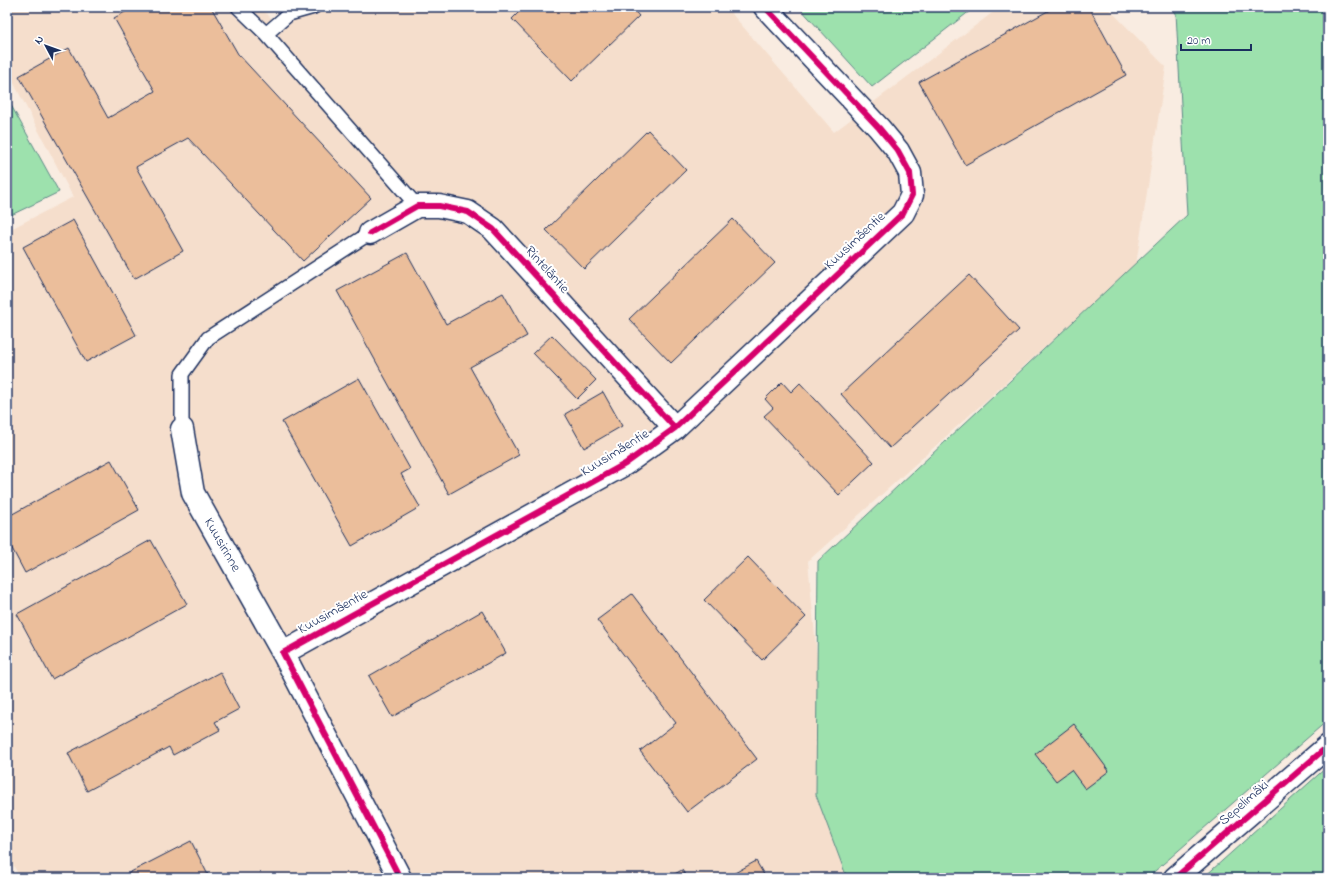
<svg xmlns="http://www.w3.org/2000/svg" width="1335" height="885" viewBox="0 0 1335 885" font-family="'Indie Flower',sans-serif">
<rect width="100%" height="100%" fill="#f9ece1"/>
<filter id="ink" filterUnits="userSpaceOnUse"><feTurbulence type="fractalNoise" baseFrequency=".025" numOctaves="2"/><feDisplacementMap in="SourceGraphic" scale="8" xChannelSelector="R" yChannelSelector="G"/><feConvolveMatrix kernelMatrix="1 2 1 2 8 2 1 2 1" color-interpolation-filters="sRGB"/></filter>
<g filter="url(#ink)">
<path fill="#f5decc" d="M7,7H260L281,28L300,7H726L834,132L1000,7H1107L1166,67L1136,265L808,561L830,797L862,878H20L7,852V231L73,197L7,70Z"/>
<path fill="#9de1ad" stroke="#5c8886" d="M799,7H975L872,87Z
M1169,7H1328V720L1147,878H847L816,795L818,561L1187,215L1176,13Z
M7,98L59,192L7,217Z
M1328,766V878H1203Z"/>
<path fill="#ebbe9b" stroke="#1b2f5e" d="M134,7H211L238,54L371,198L303,261L188,138L136,167L183,251L134,279L19,76L69,48L108,118L155,91L114,18Z
M524,7H631L639,16L572,81L512,19Z
M1055,7H1089L1126,75L965,165L919,82Z
M648,130L686,170L584,269L546,230Z
M733,219L775,263L671,363L629,319Z
M73,220L136,335L86,362L23,247Z
M407,253L446,324L503,293L527,336L470,367L519,455L449,494L337,291Z
M969,275L1019,330L890,448L841,394Z
M552,335L596,380L577,399L533,353Z
M359,378L410,469L401,474L420,507L352,546L282,422Z
M782,382L791,392L800,383L874,462L839,495L764,416L773,408L765,399Z
M603,392L622,426L584,448L565,414Z
M111,460L139,510L25,573L7,539V517Z
M151,540L187,604L52,679L17,614Z
M748,557L806,617L762,660L704,600Z
M632,594L757,759L687,812L640,751L676,723L597,620Z
M482,611L506,653L392,717L369,676Z
M220,672L239,709L215,722L220,730L173,755L169,747L87,791L68,753Z
M1074,724L1109,771L1085,789L1071,770L1056,781L1035,754Z
M191,841L208,875L201,878H126L125,875Z
M756,861L766,878H726Z
M682,870L687,878H667Z"/>
<g fill="none" stroke-linecap="round" stroke-linejoin="round">
<defs>
<path id="service" d="M238,7L266,34L417,206
M266,34L289,14L314,7
M182,429V374L208,338L370,233"/>
<path id="minor" d="M370,233L417,206H439L468,212L493,229L675,428
M182,429L193,493L283,653
M400,878L283,653L625,464L675,428L903,213L912,195L910,173L898,151L879,128L765,7
M1175,878L1328,746"/>
</defs>
<use href="#service" stroke="#1b2f5e" stroke-width="16"/>
<use href="#minor" stroke="#1b2f5e" stroke-width="25"/>
<use href="#service" stroke="#fff" stroke-width="13"/>
<use href="#minor" stroke="#fff" stroke-width="22"/>
<defs>
<path id="cycleway" d="M370,233L417,206H439L468,212L493,229L675,428
M400,878L283,653L625,464L675,428L903,213L912,195L910,173L898,151L879,128L765,7
M1175,878L1328,746"/>
</defs>
<use href="#cycleway" stroke="#fff" stroke-width="8"/>
<use href="#cycleway" stroke="#d6006c" stroke-width="6"/>
</g>
</g>
<g text-anchor="middle" dominant-baseline="central" stroke-width="4" stroke-linejoin="round" paint-order="stroke">
<g font-size="14" fill="#1b2f5e" stroke="#fff">
<text transform="translate(855 241) rotate(-43)">Kuusimäentie</text>
<text transform="translate(547 270) rotate(48)">Rinteläntie</text>
<text transform="translate(615 453) rotate(-32)">Kuusimäentie</text>
<text transform="translate(222 545) rotate(60)">Kuusirinne</text>
<text transform="translate(333 612) rotate(-29)">Kuusimäentie</text>
<text transform="translate(1244 803) rotate(-41)">Sepelimäki</text>
</g>
</g>
<rect width="1335" height="885" fill="none" stroke="#fff" stroke-width="24"/>
<rect x="12" y="12" width="1311" height="861" fill="none" stroke="#1b2f5e" stroke-width="1.5" filter="url(#ink)"/>
<g transform="translate(46 46) rotate(311)" stroke="#ffffff" stroke-width="3" paint-order="stroke">
<path d="M0-3L7 15L0 10L-7 15Z" fill="#1b2f5e"/>
<text y="-6" font-size="11" font-weight="bold" text-anchor="middle" fill="#1b2f5e">N</text>
</g>
<path d="M1181 44v6h70v-6" fill="none" stroke="#1b2f5e" stroke-width="2"/>
<text x="1187" y="44" font-size="12" fill="#1b2f5e" stroke="#ffffff" stroke-width="3" paint-order="stroke">20 m</text>
</svg>
